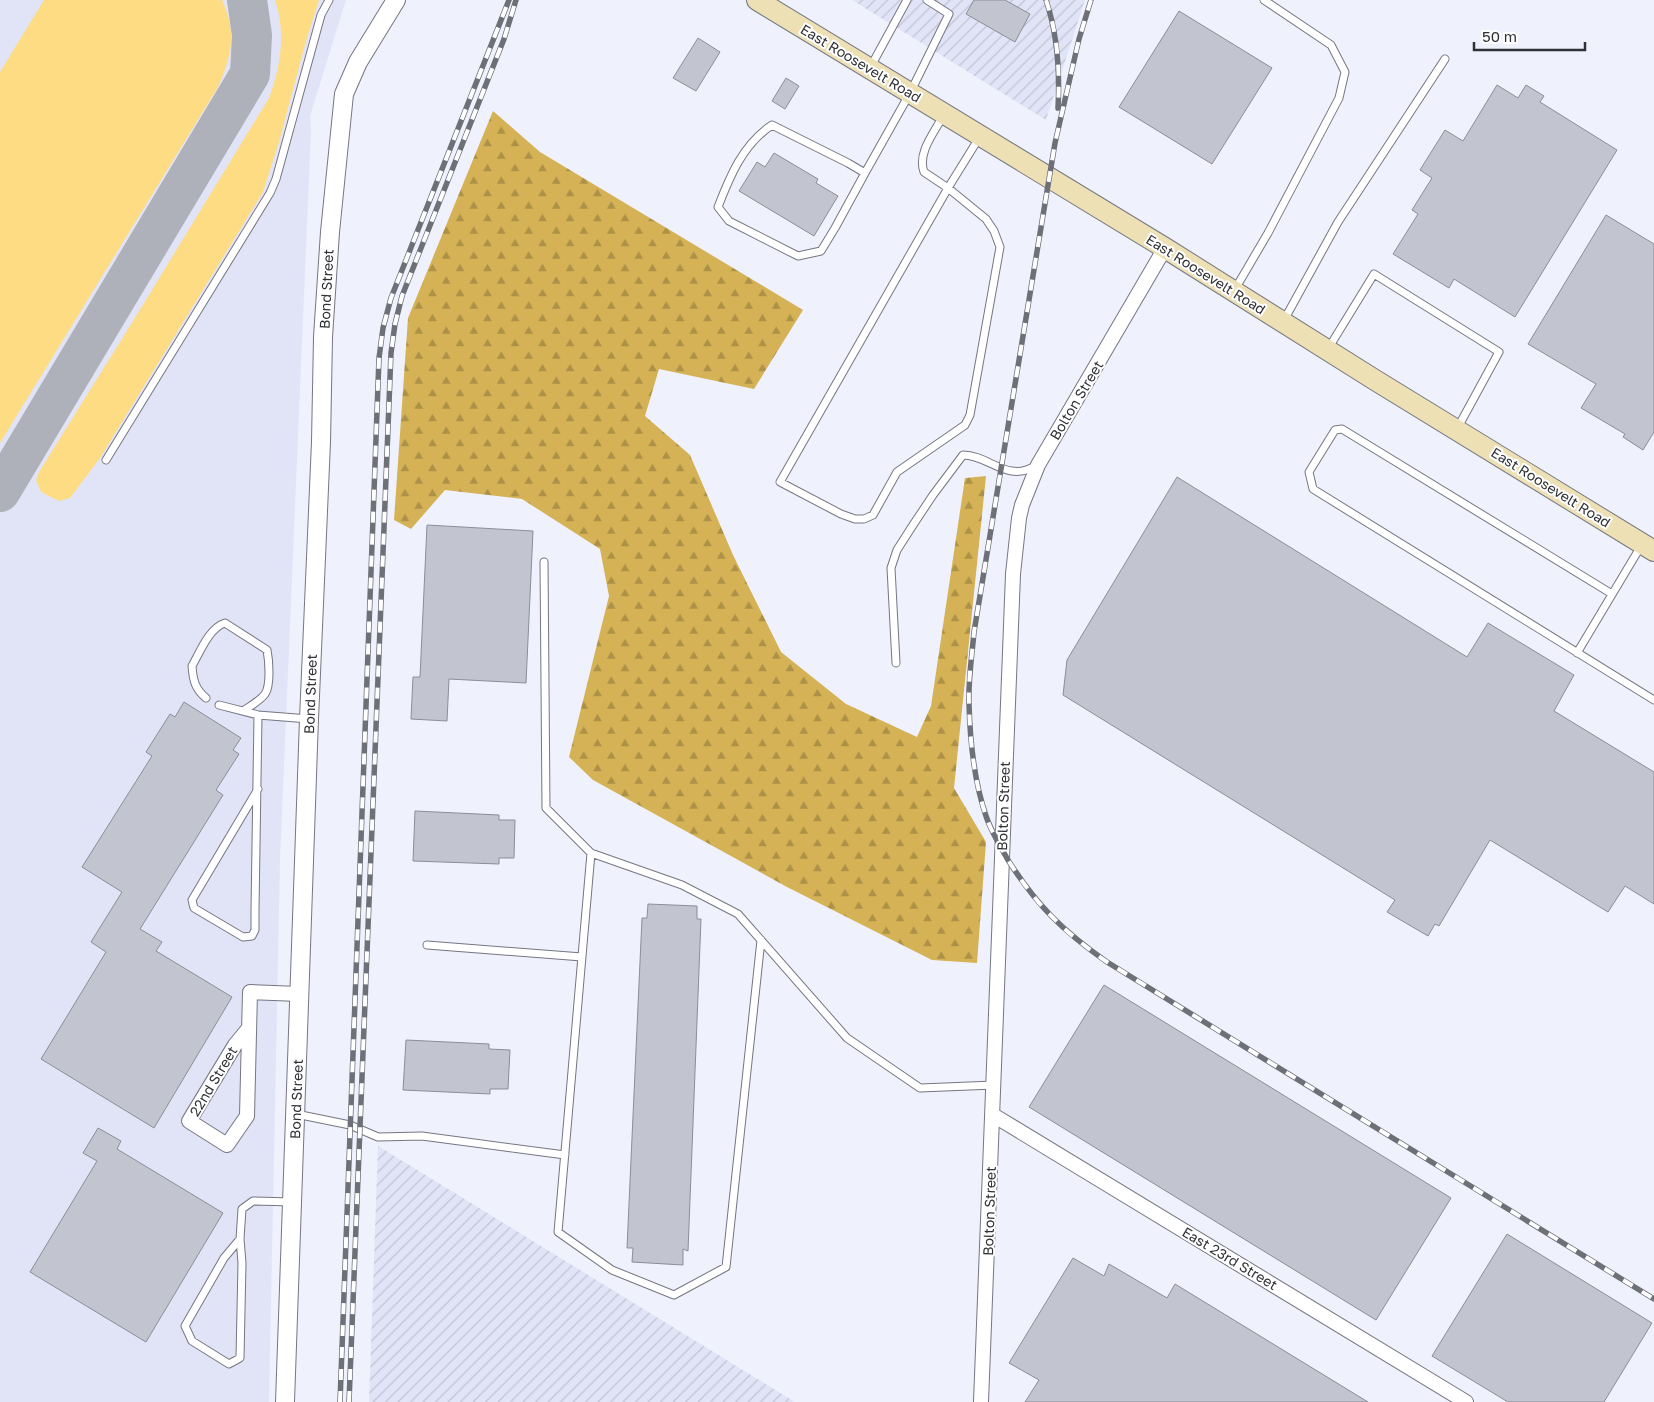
<svg xmlns="http://www.w3.org/2000/svg" width="1654" height="1402" viewBox="0 0 1654 1402" font-family="'Golos Text',sans-serif">
<defs>
<pattern id="industrial-furrows" width="10" height="10" patternUnits="userSpaceOnUse" patternTransform="scale(1.25)"><rect width="10" height="10" fill="#e1e4f7"/><path d="M-1 1l2-2M0 10L10 0M9 11l2-2" fill="none" stroke="#c1c4d4"/></pattern>
<pattern id="forest-firs" width="22" height="20" patternUnits="userSpaceOnUse" patternTransform="scale(1.25)"><rect width="22" height="20" fill="#d5b255"/><path d="M5 1l3.5 6h-7zM16 11l3.5 6h-7z" fill="#ad9147"/></pattern>
</defs>
<rect width="100%" height="100%" fill="#eff1fd"/>
<path fill="#e1e4f7" d="M0,0H346L310,116L311,130L280,860L269,1402H0Z"/>
<path fill="url(#industrial-furrows)" d="M852,0H1085L1046,120Z
M378,1146L795,1402H369Z"/>
<path fill="#fddc84" d="M44,0H222C237,33 232,55 218,87L0,443V72Z
M275,0H319L306,41L279,142L263,192L100,458L70,498L59,501L41,492L36,480L39,472L133,321L269,98C281,66 286,32 275,0Z"/>
<path fill="url(#forest-firs)" d="M493,111L540,152L803,310L754,389L659,369L645,416L690,455L733,555L781,652L846,704L917,737L931,706L965,478L986,476L954,788L986,842L977,963L932,960L787,887L593,780L569,757L609,596L600,549L522,499L445,490L411,529L394,520L408,318Z"/>
<g fill="none" stroke-linecap="round" stroke-linejoin="round">
<path stroke="#aeb0ba" stroke-width="40" d="M0,492L250,74L252,35L247,0"/>
</g>
<path fill="#c2c4d0" stroke="#8b8d98" d="M974,0H1005L1030,14L1015,42L966,14Z
M1179,11L1272,68L1212,164L1119,107Z
M698,38L720,52L696,91L673,78Z
M786,78L799,86L785,109L772,101Z
M1497,85L1518,98L1526,85L1544,96L1540,102L1617,150L1515,317L1454,279L1449,288L1393,254L1418,214L1412,210L1432,178L1420,170L1445,130L1463,141Z
M774,153L818,179L816,183L838,196L814,236L739,191L757,162L765,167Z
M1606,215L1654,244V432L1643,450L1623,437L1625,434L1581,408L1596,384L1528,344Z
M1177,477L1467,657L1488,623L1574,675L1554,711L1654,772V904L1625,886L1608,912L1490,840L1439,926L1435,924L1428,936L1387,912L1395,900L1063,695L1067,660Z
M427,525L533,531L526,683L449,679L447,721L411,719L413,677H420Z
M184,702L241,738L233,750L239,754L216,790L223,795L140,929L162,942L156,951L232,997L154,1128L41,1059L106,952L91,942L122,892L82,867L152,756L146,752L170,714L175,717Z
M415,811L499,815V820H515L514,858H499V864L413,861Z
M648,904L697,906V919H701L688,1251L683,1249V1265L632,1262L633,1248H627L642,918H647Z
M1104,985L1451,1198L1376,1320L1029,1107Z
M406,1040L489,1044V1049L510,1050L508,1089H490V1094L403,1090Z
M98,1128L121,1141L117,1149L223,1213L146,1342L30,1272L97,1161L83,1153Z
M1507,1234L1652,1323L1604,1402H1508L1432,1356Z
M1073,1258L1104,1276L1109,1264L1167,1298L1175,1284L1368,1402H1025L1039,1380L1009,1363Z"/>
<g fill="none" stroke-linecap="round" stroke-linejoin="round">
<defs>
<path id="service" d="M870,68L907,0
M943,116C934,133 917,153 924,172L948,188L986,219L994,231L1000,247L970,415L965,425L897,472L873,515L864,519H855L841,514L780,482L948,188L979,138
M865,173L835,228L821,251L798,256L729,221L718,207C730,176 743,144 772,125L848,163L865,173L910,93L949,14L927,0
M1234,291L1268,233L1339,98L1345,72L1331,45L1264,0
M1283,322L1338,222L1445,59
M1328,349L1374,274L1499,352L1457,429
M106,460L270,193L276,179L321,15L329,0
M544,562L546,808L591,853
M1612,594L1342,429L1335,430L1309,472L1313,489L1654,700
M1577,653L1641,546
M896,663L891,568L897,550L913,525L933,495L963,455C989,455 1007,483 1035,466
M206,698C195,689 193,680 192,666C200,652 209,628 225,623L267,650C269,660 271,685 265,694C260,701 250,706 243,711
M219,705L258,715
M258,789L192,900L194,908L243,937L252,936L255,930V910L258,715L309,719
M761,940L726,1267L674,1295L612,1270L558,1232L591,853L682,885L738,914L847,1038L920,1088L994,1085
M427,945L582,957
M296,1114L350,1125L378,1137L422,1136L565,1155
M240,1239L224,1258L185,1326L192,1341L229,1364L240,1358L242,1263L240,1239L242,1209L253,1201L293,1202"/>
<path id="minor" d="M249,1028L235,1045L189,1121L227,1145L247,1116L250,992L299,994
M993,1115L1466,1402
M981,1402L1013,574L1019,518L1022,505L1038,465L1165,248"/>
<path id="tertiary" d="M285,1402L309,719L321,442L323,337L330,232L344,94L358,62L396,0"/>
<path id="secondary" d="M757,0L1165,248L1375,380L1654,551"/>
</defs>
<use href="#service" stroke="#757681" stroke-width="9"/>
<use href="#minor" stroke="#757681" stroke-width="16"/>
<use href="#tertiary" stroke="#757681" stroke-width="20"/>
<use href="#secondary" stroke="#757681" stroke-width="22"/>
<use href="#service" stroke="#fff" stroke-width="7"/>
<use href="#minor" stroke="#fff" stroke-width="14"/>
<use href="#tertiary" stroke="#fff" stroke-width="18"/>
<use href="#secondary" stroke="#ede0b5" stroke-width="20"/>
<defs>
<path id="rail" d="M1046,0C1058,36 1060,71 1058,108
M1091,0L1079,39L1055,143L974,632C972,656 968,680 969,704C970,741 974,781 986,816C991,831 1000,846 1008,860C1037,906 1063,931 1107,962L1654,1299
M340,1402L379,358L383,328L391,298L509,0
M349,1402L391,353L395,324L402,296L504,39L516,0"/>
</defs>
<use href="#rail" stroke="#6e7077" stroke-width="5.5"/>
<use href="#rail" stroke="#fff" stroke-width="4" stroke-dasharray="11" stroke-linecap="butt"/>
</g>
<g text-anchor="middle" dominant-baseline="central" stroke-width="4" stroke-linejoin="round" paint-order="stroke">
<g font-size="14" fill="#303136" stroke="#fff">
<text transform="translate(861 63) rotate(31)">East Roosevelt Road</text>
<text transform="translate(1206 274) rotate(32)">East Roosevelt Road</text>
<text transform="translate(326 289) rotate(-87)">Bond Street</text>
<text transform="translate(1076 400) rotate(-59)">Bolton Street</text>
<text transform="translate(1551 487) rotate(32)">East Roosevelt Road</text>
<text transform="translate(310 694) rotate(-88)">Bond Street</text>
<text transform="translate(1003 806) rotate(-88)">Bolton Street</text>
<text transform="translate(213 1081) rotate(-59)">22nd Street</text>
<text transform="translate(296 1099) rotate(-88)">Bond Street</text>
<text transform="translate(989 1211) rotate(-88)">Bolton Street</text>
<text transform="translate(1230 1258) rotate(31)">East 23rd Street</text>
</g>
</g>
<path d="M1474 42v8h111v-8" fill="none" stroke="#303136" stroke-width="2.5"/>
<text x="1482" y="42" font-size="15" fill="#303136" stroke="#ffffff" stroke-width="4" paint-order="stroke">50 m</text>
</svg>
